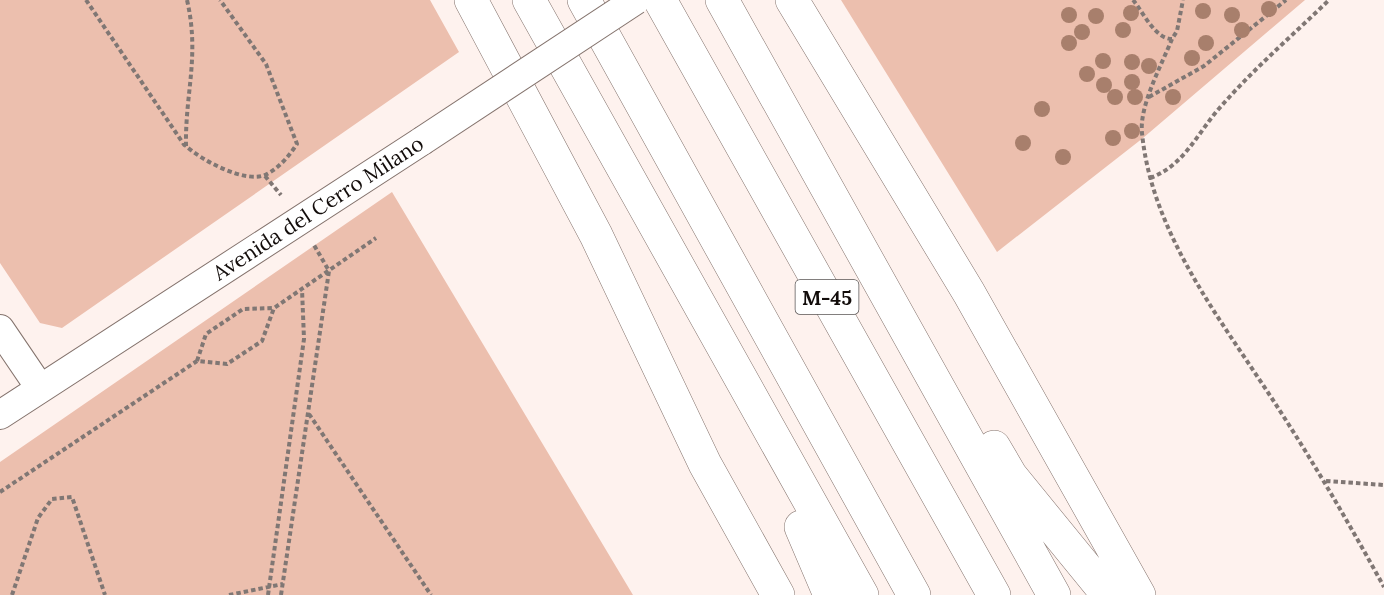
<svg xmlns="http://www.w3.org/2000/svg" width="1384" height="595" viewBox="0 0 1384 595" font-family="Lora,serif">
<rect width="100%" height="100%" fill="#fef2ee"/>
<path fill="#ecbfae" d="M0,0H430L459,52L62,328L40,323L0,263Z
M841,0H1305L1143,138L997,252Z
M392,192L633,595H0V462Z"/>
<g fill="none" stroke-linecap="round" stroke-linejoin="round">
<defs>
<path id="minor" d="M0,329L40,388
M0,415L422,141"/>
<path id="highway" d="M471,0L596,235L705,464L778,595
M529,0L862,595
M584,0L914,595
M660,0L994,595
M722,0L1054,595
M792,0L969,293L1139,595
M994,447L1011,476L1108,595
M801,527L830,595"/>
</defs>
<use href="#minor" stroke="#84736d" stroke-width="30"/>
<use href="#highway" stroke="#84736d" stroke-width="34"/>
<path stroke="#807774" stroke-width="4" stroke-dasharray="4.5 3" stroke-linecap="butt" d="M86,0L185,146
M187,0C200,56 185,93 186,146C201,160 247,185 267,174C280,167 289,156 297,144L266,64L220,0
M1133,0C1143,12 1155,39 1172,39L1177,31L1183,0
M1172,39C1162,64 1139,106 1142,133C1152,237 1226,326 1280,411C1317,468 1351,527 1384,587
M1149,97L1204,66L1286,0
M265,176L281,195
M1150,178C1183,166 1196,136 1217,111C1251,71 1292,36 1329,0
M197,361L206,334L243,309L274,308
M309,414L431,595
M1326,481L1384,485
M0,492L197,361L227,364L262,341L274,308L376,238
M12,595L38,518L52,499L72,497L105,595
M229,595L283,584
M268,595L304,339L302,289
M281,595L329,271L314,245"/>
<use href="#minor" stroke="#fff" stroke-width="28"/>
<use href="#highway" stroke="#fff" stroke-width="33"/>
<defs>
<path id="minor-bridge" d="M422,141L636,0"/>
</defs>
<use href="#minor-bridge" stroke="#84736d" stroke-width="30" stroke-linecap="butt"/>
<use href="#minor-bridge" stroke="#fff" stroke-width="28"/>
</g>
<g fill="#a87f6c">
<circle cx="1269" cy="9" r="8"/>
<circle cx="1203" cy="11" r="8"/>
<circle cx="1131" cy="13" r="8"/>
<circle cx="1069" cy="15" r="8"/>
<circle cx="1232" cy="15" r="8"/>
<circle cx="1096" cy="16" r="8"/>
<circle cx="1123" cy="30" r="8"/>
<circle cx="1242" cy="30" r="8"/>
<circle cx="1082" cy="32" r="8"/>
<circle cx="1069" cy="43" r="8"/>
<circle cx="1206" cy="43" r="8"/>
<circle cx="1192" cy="58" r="8"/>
<circle cx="1103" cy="61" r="8"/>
<circle cx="1132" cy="62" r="8"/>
<circle cx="1149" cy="66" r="8"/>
<circle cx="1087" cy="74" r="8"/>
<circle cx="1132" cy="82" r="8"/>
<circle cx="1104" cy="85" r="8"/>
<circle cx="1115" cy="97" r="8"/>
<circle cx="1135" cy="97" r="8"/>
<circle cx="1173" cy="97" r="8"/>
<circle cx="1042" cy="109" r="8"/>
<circle cx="1132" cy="131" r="8"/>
<circle cx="1113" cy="138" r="8"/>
<circle cx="1023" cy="143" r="8"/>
<circle cx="1063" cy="157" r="8"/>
</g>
<g text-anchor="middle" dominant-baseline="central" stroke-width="5" stroke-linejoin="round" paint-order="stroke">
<rect fill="#fff" stroke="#595554" stroke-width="1.5" x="795.5" y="280" width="63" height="34" rx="4.5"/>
<g font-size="20" font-weight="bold" fill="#120c0a">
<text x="827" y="297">M-45</text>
</g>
<g font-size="21" fill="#120c0a" stroke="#fff">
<text transform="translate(318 208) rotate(-33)">Avenida del Cerro Milano</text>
</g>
</g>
</svg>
